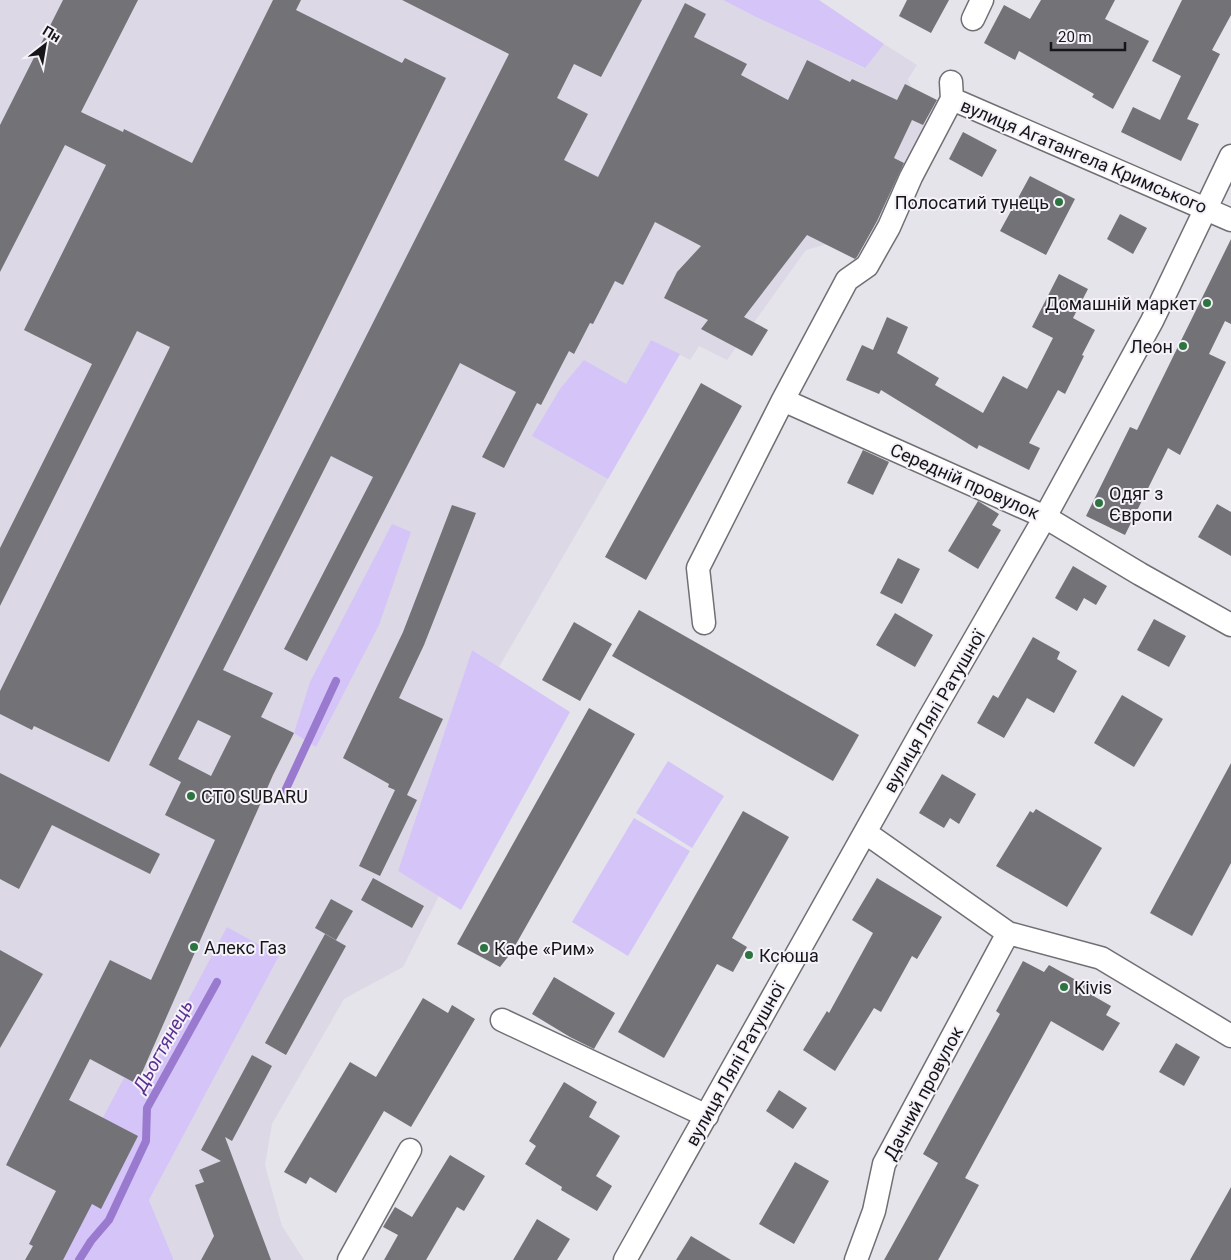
<svg xmlns="http://www.w3.org/2000/svg" width="1231" height="1260" viewBox="0 0 1231 1260" font-family="Roboto,sans-serif">
<rect width="100%" height="100%" fill="#e6e4eb"/>
<path fill="#dcd8e6" fill-rule="evenodd" d="M0,0H723L756,17L864,68L884,44L917,65L908,79L933,136L889,227L806,250L727,360L699,346L690,360L651,340L626,384L532,436L608,479L499,667L472,650L398,871L439,896L403,967L344,999L272,1124L265,1165L282,1226L304,1260H173V1258L149,1200L279,956L221,939L50,1260H0ZM411,533L331,718L316,747Z"/>
<path fill="#d5c4f8" d="M723,0H819L884,44L865,68L756,17Z
M651,340L680,354L608,479L532,436L560,389L584,360L626,384Z
M392,524L411,532L379,625L316,747L294,733L310,682Z
M472,650L570,712L461,910L398,871Z
M668,761L724,796L692,848L636,813Z
M634,818L690,851L628,956L572,922Z
M227,927L279,956L149,1200L173,1258V1260H50L92,1138L124,1078L143,1085Z"/>
<g fill="none" stroke-linecap="round" stroke-linejoin="round">
<path stroke="#997ace" stroke-width="8" d="M285,791L336,681
M79,1260L91,1241L109,1220L146,1141L147,1108L217,982"/>
</g>
<path fill="#737277" fill-rule="evenodd" d="M63,0H138L81,112L123,132L124,129L192,163L273,0H301L296,10L402,63L405,58L446,78L109,762L34,726L32,730L0,714V691L170,347L137,331L0,606V548L92,364L24,330L106,165L65,145L0,272V125Z
M402,0H642L601,77L574,64L557,98L588,114L564,160L598,177L685,3L706,14L694,37L747,64L741,75L788,100L807,60L850,82L852,79L897,100L905,84L937,100L923,125L912,120L894,158L904,163L877,221L857,257L855,259L807,235L744,317L768,330L752,356L701,329L708,320L664,298L677,272L701,246L655,222L623,285L615,281L593,324L590,323L574,354L569,351L541,405L537,403L504,468L482,457L516,392L460,363L307,661L284,649L373,477L331,456L223,670L273,693L261,717L294,733L273,775L137,1084L90,1059L69,1100L138,1136L101,1209L92,1204L63,1260H25L33,1246L29,1244L56,1191L6,1165L110,960L151,980L215,840L165,815L181,782L149,765L509,54ZM198,720L231,736L211,776L178,759Z
M907,0H949L931,33L899,16Z
M1041,0H1115L1105,19L1149,41L1113,109L1092,97L1094,94L1019,51L1015,60L984,43L1004,5L1030,19Z
M1182,0H1231V15L1212,50L1220,54L1187,119L1199,124L1181,161L1121,132L1133,107L1160,120L1181,76L1152,61Z
M963,132L997,150L982,177L949,159Z
M1030,176L1075,199L1046,255L1000,231Z
M1120,214L1147,228L1133,254L1107,239Z
M1231,239V324L1225,321L1209,354L1226,362L1180,455L1168,448L1125,535L1086,516L1130,427L1137,430Z
M1059,274L1088,289L1073,318L1095,330L1082,355L1084,356L1065,394L1058,390L1029,443L1040,448L1029,470L979,445L977,449L881,390L879,394L846,380L862,345L873,350L887,317L908,327L897,353L939,378L935,385L983,413L1003,376L1027,389L1053,338L1032,327Z
M701,383L742,406L646,580L605,557Z
M863,450L889,462L873,495L847,483Z
M978,501L999,514L992,525L1001,530L978,569L948,551Z
M1217,504L1231,512V556L1198,537Z
M452,505L476,513L424,645L399,698L443,719L407,795L417,800L380,876L359,866L395,790L388,787L389,784L343,758L403,632Z
M898,558L920,569L902,604L880,593Z
M1073,566L1107,586L1096,605L1084,598L1077,611L1055,598Z
M639,610L859,735L833,781L612,656Z
M895,613L933,635L915,667L876,645Z
M1154,619L1186,636L1169,667L1137,650Z
M574,622L612,644L580,701L542,680Z
M1033,637L1060,652L1057,659L1077,671L1054,713L1027,698L1004,738L977,723L993,695L998,698Z
M1122,695L1163,719L1134,767L1094,743Z
M589,708L635,734L511,953L500,967L457,944Z
M1231,763V863L1192,936L1150,913Z
M0,773L160,854L150,874L52,825L19,889L0,879Z
M942,774L976,794L959,824L950,818L944,828L919,813Z
M1036,809L1102,848L1067,907L996,866L1030,811L1033,813Z
M743,811L789,837L732,938L747,947L733,972L717,964L664,1058L618,1032Z
M373,878L424,906L412,928L361,900Z
M877,878L942,917L917,959L912,956L881,1012L874,1008L835,1071L803,1050L827,1011L829,1013L873,933L852,920Z
M331,899L353,911L336,940L315,928Z
M325,934L346,946L286,1055L265,1043Z
M0,950L43,974L0,1048Z
M1023,961L1044,972L1049,965L1092,989L1090,994L1111,1006L1106,1015L1120,1023L1103,1051L1051,1021L965,1178L979,1185L938,1260H884L938,1163L923,1154L1000,1014L996,1011Z
M554,977L615,1013L594,1049L570,1037L532,1014Z
M423,998L448,1013L452,1005L475,1019L411,1127L384,1111L336,1193L310,1177L306,1184L284,1172L350,1062L376,1077Z
M1176,1043L1200,1057L1184,1086L1159,1072Z
M252,1055L272,1066L232,1141L225,1137L271,1260H201L214,1236L195,1185L204,1182L199,1170L221,1161L201,1150Z
M564,1082L597,1102L589,1117L620,1136L596,1176L612,1186L597,1211L561,1190L562,1187L525,1164L536,1146L529,1141Z
M779,1090L807,1108L793,1129L766,1111Z
M450,1155L485,1176L464,1211L457,1207L426,1260H384L398,1235L383,1227L395,1207L412,1217Z
M795,1162L829,1181L794,1244L759,1224Z
M1231,1187V1260H1190Z
M537,1219L570,1239L557,1260H513Z
M691,1236L731,1260H676Z"/>
<g fill="none" stroke-linecap="round" stroke-linejoin="round">
<defs>
<path id="minor" d="M973,19L982,0
M951,82L952,99L1231,220
M783,400L1045,517L1140,574L1231,625
M704,623L698,568L783,400L847,280L867,266L889,227L911,177L952,99
M866,833L1008,933L1101,958L1231,1036
M502,1020L707,1116
M349,1260L410,1150
M625,1260L927,722L1045,517L1152,321L1231,156
M856,1260L874,1211L884,1164L1008,933"/>
</defs>
<use href="#minor" stroke="#706f74" stroke-width="25"/>
<use href="#minor" stroke="#fff" stroke-width="22"/>
</g>
<g fill="#2c7440" stroke="#f4f2f8" stroke-width="2">
<circle cx="1059" cy="202" r="5"/>
<circle cx="1207" cy="303" r="5"/>
<circle cx="1183" cy="346" r="5"/>
<circle cx="1099" cy="503" r="5"/>
<circle cx="191" cy="796" r="5"/>
<circle cx="194" cy="947" r="5"/>
<circle cx="484" cy="948" r="5"/>
<circle cx="749" cy="955" r="5"/>
<circle cx="1064" cy="987" r="5"/>
</g>
<g text-anchor="middle" dominant-baseline="central" stroke-width="4" stroke-linejoin="round" paint-order="stroke">
<g font-size="18" fill="#161518" stroke="#f4f2f8">
<text transform="translate(1084 156) rotate(23)">вулиця Агатангела Кримського</text>
<text transform="translate(965 481) rotate(24)">Середній провулок</text>
<text transform="translate(934 711) rotate(-60)">вулиця Лялі Ратушної</text>
<text transform="translate(735 1064) rotate(-61)">вулиця Лялі Ратушної</text>
<text transform="translate(923 1093) rotate(-62)">Дачний провулок</text>
</g>
<g font-size="18" fill="#161518" stroke="#f4f2f8" text-anchor="start">
<text x="1049" y="202" text-anchor="end">Полосатий тунець</text>
<text x="1197" y="303" text-anchor="end">Домашній маркет</text>
<text x="1173" y="346" text-anchor="end">Леон</text>
<text x="1109" y="493">Одяг з<tspan x="1109" dy="21">Європи</tspan></text>
<text x="201" y="796">СТО SUBARU</text>
<text x="204" y="947">Алекс Газ</text>
<text x="494" y="948">Кафе «Рим»</text>
<text x="759" y="955">Ксюша</text>
<text x="1074" y="987">Kivis</text>
</g>
<g font-size="19" font-style="italic" fill="#5c3093" stroke="#f4f2f8">
<text transform="translate(163 1046) rotate(-61)">Дьогтянець</text>
</g>
</g>
<g transform="translate(45 45) rotate(31)" stroke="#f4f2f8" stroke-width="4" paint-order="stroke">
<path d="M0-4L9 19L0 12L-9 19Z" fill="#161518"/>
<text y="-8" font-size="14" font-weight="bold" text-anchor="middle" fill="#161518">Пн</text>
</g>
<path d="M1051 42v8h74v-8" fill="none" stroke="#161518" stroke-width="2.5"/>
<text x="1058" y="42" font-size="15" fill="#161518" stroke="#f4f2f8" stroke-width="4" paint-order="stroke">20 m</text>
</svg>
